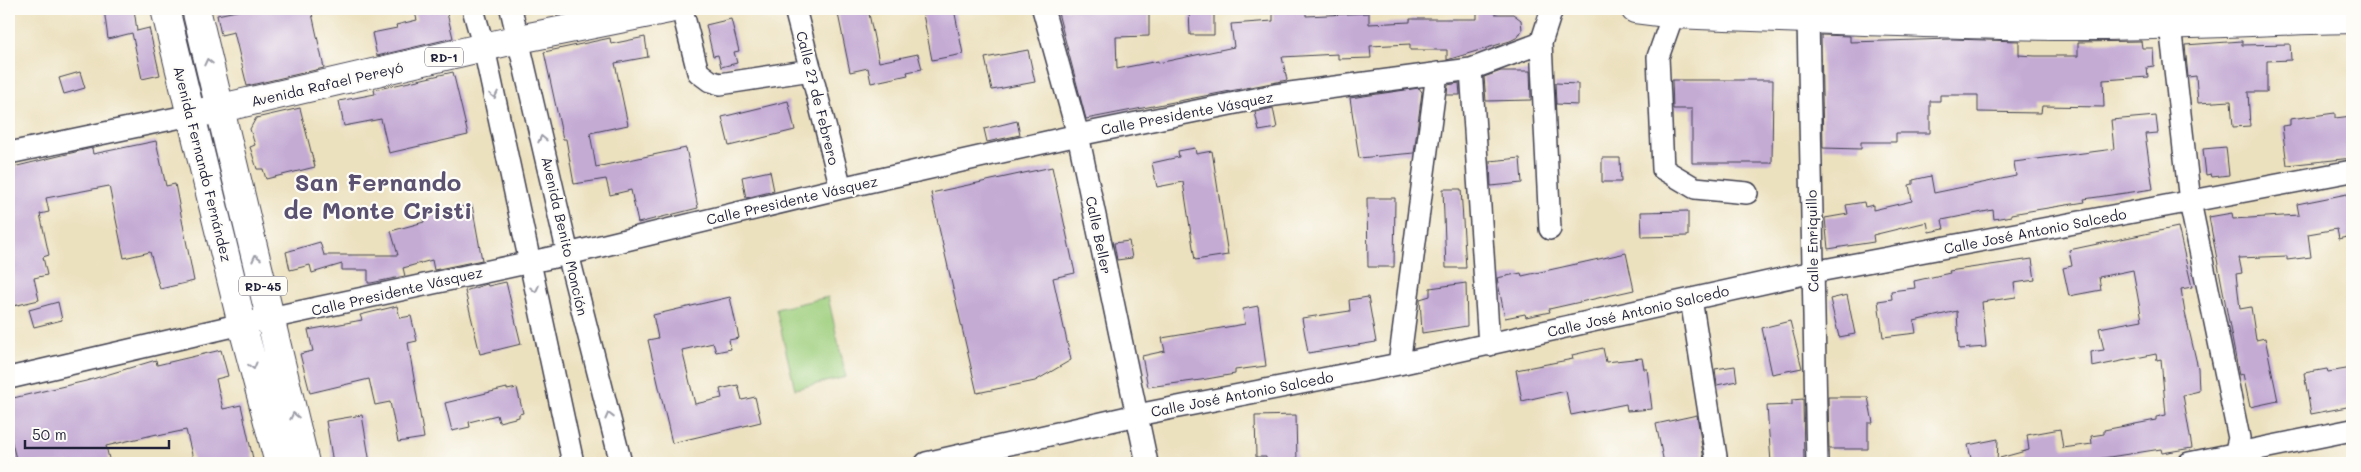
<svg xmlns="http://www.w3.org/2000/svg" width="2361" height="472" viewBox="0 0 2361 472" font-family="Mali,sans-serif">
<rect width="100%" height="100%" fill="#fdfcf7"/>
<filter id="ink" filterUnits="userSpaceOnUse"><feTurbulence type="fractalNoise" baseFrequency=".02" numOctaves="2"/><feDisplacementMap in="SourceGraphic" scale="10" xChannelSelector="R" yChannelSelector="G"/><feConvolveMatrix kernelMatrix="1 2 1 2 8 2 1 2 1" color-interpolation-filters="sRGB"/></filter>
<filter id="wash" filterUnits="userSpaceOnUse"><feTurbulence type="fractalNoise" baseFrequency=".0096" numOctaves="4" result="noise"/><feDisplacementMap in="SourceGraphic" scale="20" xChannelSelector="R" yChannelSelector="G"/><feGaussianBlur stdDeviation="1.12" result="paint"/><feColorMatrix in="noise" values="0 0 0 0 0 0 0 0 0 0 0 0 0 0 0 0 0 1.4 0 .05"/><feComposite in="paint" operator="in"/></filter>
<g filter="url(#wash)">
<rect width="100%" height="100%" fill="#ece1bf"/>
<path fill="#9fcf7e" stroke="#60785c" d="M828,297L846,377L795,389L776,309Z"/>
<g id="blocks">
<path fill="#c4abd4" d="M104,9H134L137,31L149,28L160,75L142,79L132,33L108,39Z
M246,9H311L324,68L247,86L234,32L221,35L217,15Z
M414,9H446L453,38L377,56L372,33L397,28L396,25L417,20Z
M837,9H868L879,62L918,54L922,69L907,72L908,75L871,83L868,68L850,72Z
M922,9H954L963,54L932,60Z
M1057,9H1090V11L1149,10V36L1116,37L1117,69L1158,61V63L1234,47L1231,24L1273,21V11H1306V16L1369,13V24L1410,22V19H1477V9H1494L1495,14H1513L1521,20L1522,30L1518,37L1510,41L1447,60V50H1410V44L1370,46L1371,58L1338,59V54L1282,57L1287,80L1086,119Z
M1189,9H1214V35H1190Z
M731,19L739,51L734,52L737,63L721,67L718,55L713,56L706,25Z
M1821,35L1850,36V42L1952,39L2019,41V55L2035,56H2078V42L2141,41L2142,48H2153L2154,66L2147,67L2148,77L2103,80L2104,107L2042,106L2041,113L1978,112V95H1940V101H1930V133H1896V142H1861V149L1823,148Z
M645,37L648,57L615,63L628,125L590,133L596,167L686,148L698,208L638,223L631,190L610,195L606,179L574,184L566,139H563L544,52L610,38L611,44Z
M2242,41V45L2290,44L2291,60L2267,61V92H2248L2250,126L2233,127L2231,101L2198,103L2196,76L2188,77L2185,45Z
M1028,50L1035,82L992,90L985,58Z
M1501,71H1530L1531,100L1486,101L1484,77Z
M80,72L85,88L64,94L59,78Z
M453,72L468,135L389,153L381,119L344,126L339,101L375,94L374,90Z
M1672,80H1773L1772,163H1692V109H1673Z
M1459,83L1460,95H1447L1448,85Z
M1555,83L1578,84V105L1556,104Z
M1419,88L1422,92L1414,153L1359,158L1350,98Z
M788,101L795,130L729,146L722,117Z
M300,108L315,167L266,179L263,169H257L250,147L255,145L250,129L256,118Z
M1273,108L1277,128L1259,131L1255,112Z
M2335,113V118L2352,116V158L2287,165L2282,126L2290,125V119Z
M2156,116L2158,133L2145,134L2153,189L2084,199L2085,202L2011,214V216L1994,219L1993,210L1942,220L1944,229L1929,232L1927,222L1873,235L1874,242L1828,249L1825,218L1848,214L1846,205L1864,202L1865,207L1873,205V210L1912,201L1909,185L1913,184V180L1931,176L1934,193L2016,176L2014,162L2114,149L2111,120Z
M1017,121L1020,135L987,142L984,129Z
M156,141L166,186L175,184L194,281L160,289L150,252L124,258L109,186L46,198L49,212L40,214L49,255L43,257L47,275L34,278L39,300L9,307V168L92,148L93,154Z
M2226,147L2229,175L2212,177L2211,174L2206,175L2203,149Z
M1195,148L1196,154L1212,151L1228,255L1195,260L1183,182L1157,187L1152,163L1179,157L1178,151Z
M1520,158L1522,183L1491,186L1490,161Z
M1602,158H1620L1621,182H1602Z
M1052,167L1075,273L1053,278L1071,360L1035,381L977,393L931,193Z
M770,171L774,191L746,198L742,177Z
M1443,189H1461L1466,268H1446Z
M2347,194L2352,218V236L2339,239L2337,229L2308,234L2311,257L2287,260V256L2239,258L2242,273L2236,274L2240,309L2251,307L2256,340L2265,338L2278,401L2250,407L2243,374L2239,375L2209,217L2232,213L2233,219L2299,215L2297,204Z
M1367,198H1395L1394,267H1368Z
M472,205L482,260L434,270L432,260L403,268L405,276L371,283H368V270H342V264L312,273L310,265L290,270L286,252L320,242L324,255H398L391,231L424,222L423,214Z
M1688,211V236L1642,237L1641,212Z
M2178,227L2192,287L2181,289L2185,313L2198,368L2199,391L2183,395L2192,448L2162,453L2161,449L2071,463H2001L2000,458L2029,450L2027,435L2060,429L2063,448L2092,444L2091,436L2104,434V430L2156,420V417L2166,415L2161,359L2157,360L2156,354L2092,367L2091,352L2104,350L2099,328L2142,320L2133,270L2099,277L2101,290L2069,296L2063,268L2072,266L2069,250Z
M1129,241L1132,258L1117,260L1114,243Z
M1626,253L1634,290L1549,309L1550,312L1526,317L1525,314L1505,318L1497,278L1521,273L1522,276Z
M2032,259L2035,280L2014,283L2016,297L1982,302L1986,347L1959,349L1957,311L1914,321L1916,333L1883,337L1878,301L1892,299L1891,291L1915,288L1914,281L1950,273L1949,271Z
M506,282L521,344L480,354L465,291L487,284L488,286Z
M1466,283L1467,326L1422,333L1420,299L1430,296V288Z
M1847,295L1855,334L1839,337L1830,299Z
M730,297L739,338L729,340L731,349L716,352L713,343L682,350L695,404L722,398L720,389L738,385L742,400L755,397L761,422L672,443L648,340L658,338L653,315Z
M1368,297L1376,342L1308,353L1302,318L1350,311L1349,300Z
M58,302L62,320L34,327L29,310Z
M397,306L400,318L411,316L417,341L408,343L424,438L398,442L390,402L375,405L369,379L310,393L300,354L313,351L308,330L362,320L360,315Z
M1258,306L1266,366L1235,370V374L1201,380L1148,387L1142,356L1165,351L1162,338L1245,324L1243,309Z
M1790,321L1802,368L1772,374L1762,328Z
M1603,348L1606,362L1642,358L1644,369H1647L1652,409L1627,411L1626,404L1571,415L1566,391L1522,401L1516,370L1573,359L1572,355Z
M221,350L228,376L216,379L223,409L241,405L254,463H194L186,430L158,436L157,434L106,446L110,463H17L9,431V399L86,381L156,360L157,365Z
M1735,366L1737,381L1717,385L1715,369Z
M2352,368V406L2311,414L2304,373L2327,369L2328,372Z
M507,388V390L517,388L523,413L519,414V417L499,422L497,415L469,422L470,427L452,431L445,403Z
M1828,397H1868L1873,423H1868V449H1829Z
M1803,399L1804,463H1771L1767,406L1792,405V400Z
M362,415L370,463H333L326,421Z
M1296,415L1297,463H1266V457H1256L1255,416Z
M1697,415L1704,460L1687,463H1664L1656,424Z
M1998,439L1997,463H1972L1968,445Z"/>
</g>
</g>
<g filter="url(#ink)">
<use href="#blocks" fill-opacity="0" stroke="#403f4f" stroke-width="1"/>
<g fill="none" stroke-linecap="round" stroke-linejoin="round">
<defs>
<path id="minor" d="M473,9L484,48L573,463
M511,9L568,254L621,463
M682,9L698,72L710,81L720,84L811,70
M795,9L841,188
M1043,9L1078,135L1147,463
M1675,9L1658,57L1663,169L1695,188L1747,193
M1808,19L1817,463
M2170,25L2190,202L2239,438L2233,463
M1541,43L1550,229
M1471,69L1489,345
M9,153L191,115
M1691,299L1717,463
M1399,364L1437,73
M9,378L242,324L568,254L841,188L1078,135L1275,95L1471,69L1541,43L1552,9
M926,463L1137,415L1399,364L1813,272L2352,171
M2189,463L2352,430"/>
<path id="major" d="M165,9L242,324L279,463
M196,9L305,463
M1635,9L1675,14C1801,19 1927,24 2053,26C2153,27 2253,21 2352,19
M191,115L519,39L669,9"/>
</defs>
<use href="#minor" stroke="#403f4f" stroke-width="24"/>
<use href="#major" stroke="#403f4f" stroke-width="30"/>
<use href="#minor" stroke="#fff" stroke-width="21"/>
<use href="#major" stroke="#fff" stroke-width="28"/>
</g>
<defs><path id="oneway-chevron" d="M-2-3.5L2.5 0L-2 3.5" fill="none" stroke-width="1.6" stroke-linecap="round" stroke-linejoin="round" transform="scale(1.25)"/></defs>
<g stroke="#9c9ca7">
<use href="#oneway-chevron" transform="translate(208 62) rotate(-103)"/>
<use href="#oneway-chevron" transform="translate(494 95) rotate(78)"/>
<use href="#oneway-chevron" transform="translate(542 139) rotate(-103)"/>
<use href="#oneway-chevron" transform="translate(256 258) rotate(-104)"/>
<use href="#oneway-chevron" transform="translate(535 289) rotate(78)"/>
<use href="#oneway-chevron" transform="translate(253 366) rotate(75)"/>
<use href="#oneway-chevron" transform="translate(294 416) rotate(-103)"/>
<use href="#oneway-chevron" transform="translate(609 416) rotate(-104)"/>
</g>
</g>
<g text-anchor="middle" dominant-baseline="central" stroke-width="4.5" stroke-linejoin="round" paint-order="stroke">
<g fill="#fdfcf7" stroke="#646373" stroke-width="1">
<rect x="425" y="47.5" width="38" height="19" rx="4"/>
<rect x="239" y="276.5" width="48" height="19" rx="4"/>
</g>
<g font-size="12" font-weight="bold" fill="#22223b">
<text x="444" y="57">RD-1</text>
<text x="263" y="286">RD-45</text>
</g>
<g font-size="14" fill="#22223b" stroke="#fdfcf7">
<text transform="translate(327 84) rotate(-13)">Avenida Rafael Pereyó</text>
<text transform="translate(818 98) rotate(76)">Calle 27 de Febrero</text>
<text transform="translate(1187 113) rotate(-11)">Calle Presidente Vásquez</text>
<text transform="translate(203 164) rotate(76)">Avenida Fernando Fernández</text>
<text transform="translate(792 200) rotate(-13)">Calle Presidente Vásquez</text>
<text transform="translate(2035 231) rotate(-11)">Calle José Antonio Salcedo</text>
<text transform="translate(1099 235) rotate(78)">Calle Beller</text>
<text transform="translate(565 236) rotate(77)">Avenida Benito Monción</text>
<text transform="translate(1812 241) rotate(-91)">Calle Enriquillo</text>
<text transform="translate(397 291) rotate(-13)">Calle Presidente Vásquez</text>
<text transform="translate(1638 311) rotate(-13)">Calle José Antonio Salcedo</text>
<text transform="translate(1242 394) rotate(-11)">Calle José Antonio Salcedo</text>
</g>
<g font-size="24" font-weight="bold" fill="#5b5271" stroke="#fdfcf7">
<text x="378" y="181">San Fernando<tspan x="378" dy="28">de Monte Cristi</tspan></text>
</g>
</g>
<rect width="2361" height="472" fill="none" stroke="#fdfcf7" stroke-width="30"/>
<path d="M25 440v8h144v-8" fill="none" stroke="#22223b" stroke-width="2.5"/>
<text x="32" y="440" font-size="15" fill="#22223b" stroke="#fdfcf7" stroke-width="4" paint-order="stroke">50 m</text>
</svg>
